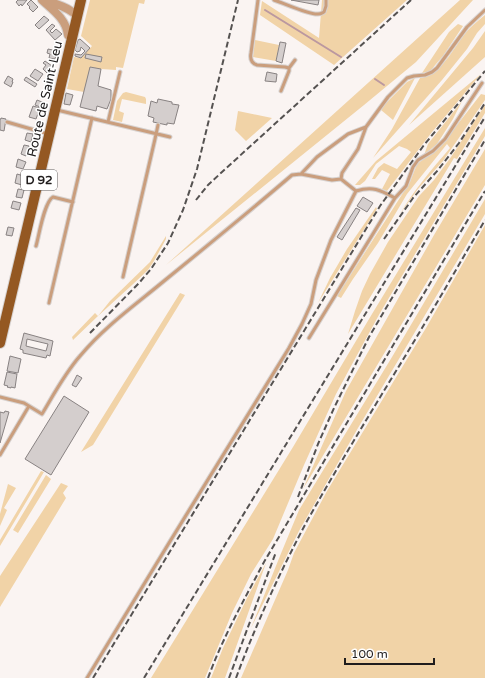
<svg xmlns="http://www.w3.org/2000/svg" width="485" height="678" viewBox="0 0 485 678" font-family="'Varela Round',sans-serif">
<rect width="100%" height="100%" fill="#faf4f2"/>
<path fill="#f1d3a7" d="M90,0H145L144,4L139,3L123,68L116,67V70L101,69L90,67L84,92L67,89L74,57L81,58L92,46L81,36Z
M322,0H407L334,65L260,15L262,1L319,38Z
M460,0H473L416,62L364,105L166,265Z
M485,15V24L477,33L467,49L442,80L373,158L392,129L420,78C444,74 455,43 470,28C475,23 480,19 485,15Z
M458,24L463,26L443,56L436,64L432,69L429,72L422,73L449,32Z
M485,31V57L409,125L473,48Z
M255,40L279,45L276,61L253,57Z
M481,74L432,132L387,191L382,189L390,174L382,170L375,179H372L378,168L384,163L397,169L411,152L407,149L399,146L376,164L365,181L360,185H355L376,161Z
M415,78L393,120L381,110L382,107L407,82Z
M126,92L145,97L146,99V104L122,99L119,111L124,113L122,122L113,120L117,101L123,93Z
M481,94L485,95V100L443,161L418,189L400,214C414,190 432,169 450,148L447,144L407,194L378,243L353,279L341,298L337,296L410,182L417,164L440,147Z
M462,101L453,119L437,144L424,155L428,144Z
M485,105V113L457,159L454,158L348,334L355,311L362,291L370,274L388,242L419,196L434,180L451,157Z
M238,111L272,118L246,141L235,130Z
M485,128V136L380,313L350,368L336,394L304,465L273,539L251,574L232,613L205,678H151L293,447L372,314Z
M485,149V185L303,489L346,391L434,235Z
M485,199V214L358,428L299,531L251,628L282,551L299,510L392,357Z
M376,207L377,209L318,303L330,278L347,249Z
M485,225V678H241L288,570L294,553L327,491L426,328Z
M166,236V239L154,261L148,270L131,286L98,316L73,340L72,337L95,313L98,316L110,301L150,262Z
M180,293L185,295L93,445L81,452Z
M41,471L44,472L0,546V540Z
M46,475L51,479L18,533L13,530Z
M61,483L68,486L63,493L66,498L0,607V576Z
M8,484L16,488L4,508L7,510L0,526V514Z
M266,563L225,678H211L223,648L247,598Z"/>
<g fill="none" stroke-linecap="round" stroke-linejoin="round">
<path stroke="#bb98a0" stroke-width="2" d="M265,10L341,57
M375,79L384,85"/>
</g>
<path fill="#d4cecd" stroke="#888282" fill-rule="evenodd" d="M18,0H27L22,6L21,4L19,6L16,2Z
M31,0L38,7L33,12L29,8L30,7L27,4Z
M291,0H319L318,5Z
M44,16L49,20L39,29L35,25Z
M52,24L55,26L50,31L52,33L56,29L62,34L55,40L46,30Z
M80,39L90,48L81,58L75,56V54L81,55L85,51L81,47L80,51L77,52L75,50L78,40Z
M280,42L286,43L282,63L276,61Z
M48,49L57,51L55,59L49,58L50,54L47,53Z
M86,54L102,57L101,62L85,58Z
M45,61L52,66L47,73L43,69L46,65L43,63Z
M90,67L101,69L98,86L111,90V99L107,109L97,106L96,111L80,107Z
M35,69L43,74L38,81L30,76Z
M267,72L277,74L276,82L265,81Z
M8,76L13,79L12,82H13L11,87L4,83Z
M26,77L37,84L35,87L24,80Z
M66,93L73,95L70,105L64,104Z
M158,99L172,102V104L179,105L174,124L167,123V125L153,122L154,118L148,116L151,101L157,103Z
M37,100L47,104L45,109L35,105Z
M33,106L40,108L36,119L29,117Z
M1,118L6,119L4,131L0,130V119H1Z
M27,133L33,134L31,142L25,140Z
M24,145L29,146L26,156L21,154Z
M18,159L26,162L23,169L16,167Z
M17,174L24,176L22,185L15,183Z
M18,189L24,190L22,198L16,197Z
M363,197L373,203L367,212L357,206Z
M13,201L21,203L19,210L11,208Z
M356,208L360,210L342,240L337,237Z
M8,227L14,228L12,236L6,235Z
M24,333L53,341L50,356L47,355L46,358L23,353V350L20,349ZM27,339L48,344L46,351L26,346Z
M10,356L21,359L18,373L7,371Z
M7,372L17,374L15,388L11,387V388L7,387L8,386L4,385Z
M77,375L82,378L76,387L72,385Z
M64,396L89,412L51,475L25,459Z
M5,411L9,412L0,443V412L4,413Z"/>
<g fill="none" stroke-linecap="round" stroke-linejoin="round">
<defs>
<path id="service" d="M258,0L251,53C250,58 251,63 257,65L285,67L289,68V71L281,91
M274,0C284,3 309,15 318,14C321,14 322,13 324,12L326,6V0
M289,68L295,60
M57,110L170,137
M7,122L45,133
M108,122L120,72
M301,174L317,157L348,134L366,127L388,97L407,78L414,76L425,75L432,72L437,68L467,27L485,10
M341,179L342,173L358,149L366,127
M395,198L406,186L413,167L418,160L433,151L445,139L482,83
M36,246C39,236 44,202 53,197L73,202
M123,277L155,139L158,125
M49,303L92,118
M0,397L24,403L42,414C54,394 65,373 80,356C104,327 135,305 164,281C207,246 250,211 292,175L301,174L332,180L341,179L356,191C373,186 380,190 395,198L309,338
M0,455L29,406
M87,678L169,543L289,348L302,324L311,304L316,280L331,240L356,191"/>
<path id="tertiary" d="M42,0C53,10 66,19 68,35
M46,0C57,5 69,7 77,16"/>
<path id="primary" d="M0,343L81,0"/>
</defs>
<use href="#service" stroke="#d7d2d0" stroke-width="5"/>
<use href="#tertiary" stroke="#d7d2d0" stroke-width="10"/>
<use href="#primary" stroke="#d7d2d0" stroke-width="12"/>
<use href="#service" stroke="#ca9e7d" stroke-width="3"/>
<use href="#tertiary" stroke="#ca9e7d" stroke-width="8"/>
<use href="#primary" stroke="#945822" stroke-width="10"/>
<path stroke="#555251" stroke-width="2" stroke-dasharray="6 3" stroke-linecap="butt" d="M196,200L208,185L222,172L411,0
M384,239L413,198L438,170L459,143L485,103
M90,333L139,283L151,269L168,243L183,210L197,169L238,0
M298,497L318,444L334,408L369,337L485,140
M93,678L380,206L424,145L485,71
M144,678L485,117
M208,678C223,637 244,600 264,562L485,191
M229,678L276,552
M236,678C256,624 280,572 307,521C338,466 371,412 404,358C432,312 458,266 485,220"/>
</g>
<g text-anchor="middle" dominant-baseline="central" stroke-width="3" stroke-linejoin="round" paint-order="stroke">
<rect fill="#fff" stroke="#636161" stroke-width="1" x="21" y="170" width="36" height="20" rx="3"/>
<g font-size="12" font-weight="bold" fill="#201d1d">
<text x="39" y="180">D 92</text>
</g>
<g font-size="13" fill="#201d1d" stroke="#fff">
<text transform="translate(45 99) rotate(-77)">Route de Saint-Leu</text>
</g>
</g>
<path d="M345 658v6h89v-6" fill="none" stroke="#201d1d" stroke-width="2"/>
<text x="351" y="658" font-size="12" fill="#201d1d" stroke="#ffffff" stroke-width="3" paint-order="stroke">100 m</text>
</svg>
